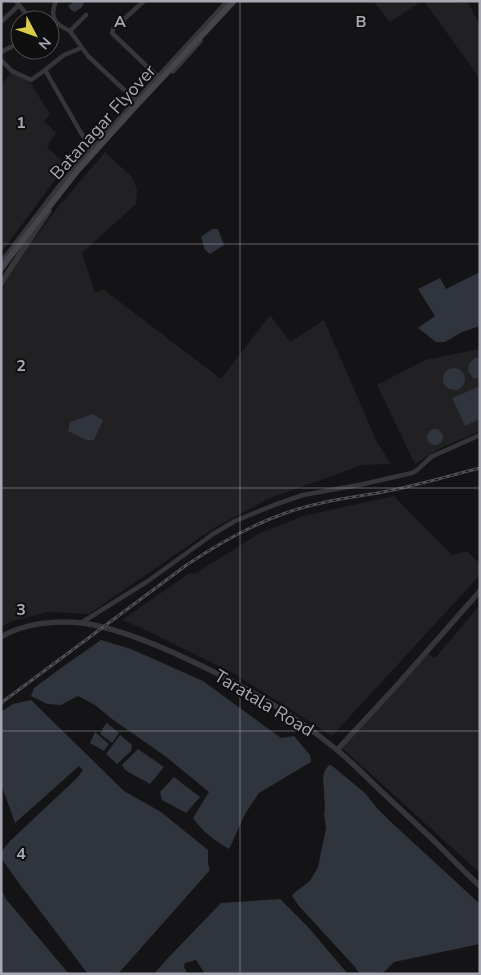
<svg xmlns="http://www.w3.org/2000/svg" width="481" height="975" viewBox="0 0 481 975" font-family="'Nunito Sans',sans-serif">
<rect width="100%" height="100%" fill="#141416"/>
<path fill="#212022" d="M373,1H422L390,22Z
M424,1H461L462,3L468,2L478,22L480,21V79Z
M12,70L31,84L50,114L44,121L56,133L47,147L66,165L1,253V87Z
M105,152L132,177L137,189L136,204L82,253L95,293L103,289L221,379L270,315L290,342L324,320L377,442L391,464L362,465L268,499L214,528L89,614L47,612L10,622L1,627V293L15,264L58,207Z
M480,349V431L441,448L415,464L377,385L425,360Z
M394,496L452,555L467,551L480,564V575L332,736L235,674L137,626L122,620L188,574L196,573L260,533L303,516Z
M480,605V873L342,748L428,654L435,658Z"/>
<path fill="#2f343d" d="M75,1H84L82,7L75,12L71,10L68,6Z
M212,229H218L224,245L210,254L205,250L201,237Z
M480,272V326L462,332L445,342H436L418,328L435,316L418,289L440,278L446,289Z
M474,358H480V379L473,378L468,371L469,364Z
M443 379a11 11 0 1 1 22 0a11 11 0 1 1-22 0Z
M478,387L480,391V419L465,426L452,398Z
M93,414L103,420L94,440H86L68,431L70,422Z
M427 437a8 8 0 1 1 16 0a8 8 0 1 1-16 0Z
M101,640L131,649L203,681L281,738L294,736L310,755L311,762L259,793L245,814L229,849C215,841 202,831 193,818L209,792L165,756L112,719L95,705L78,696L61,705L47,704L31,696L34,688L61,668Z
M31,700L124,791L161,812L208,850V864L210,870L118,974H88L21,886L1,858V852L10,841L77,778L83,770L79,766L15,823L1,784V712L13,704Z
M107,723L119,733L112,743L100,734L103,730L102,729Z
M95,732L109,744L104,751L90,743Z
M120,735L132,745L131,751L117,764L106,754Z
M138,749L164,767L150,784L125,770L122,765Z
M329,765H331L365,793L376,807L391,822L480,904V944L394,962L382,974H360L355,967L299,906L292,896L294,893L310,881L318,867L326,828L324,813L325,808L323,777L325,770Z
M174,777L200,797L186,813L162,800L160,792Z
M1,889L6,899L69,974H1Z
M280,899L308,927L348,974H205L196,960L185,963L184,967L188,974H154L167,959L221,903Z"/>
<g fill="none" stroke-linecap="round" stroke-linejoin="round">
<path stroke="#36363a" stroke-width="4.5" d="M16,1L31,20
M56,1C49,18 55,24 70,31
M144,1L113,29L112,33L158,77
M86,15L70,31L88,56L136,101
M1,22L19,5
M1,52L13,46L20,39
M1,60L12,71L31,80L45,70L81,133L92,149
M45,70L64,55L81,48
M81,623L148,581L213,534L235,521L274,505L303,495L359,485L412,473C421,469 425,461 433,456L480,435"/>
<path stroke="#36363a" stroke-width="5.5" d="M173,71L200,41
M1,263L59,187L82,160L228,1
M1,284L12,266L49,211
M1,637C24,623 56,620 82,623C117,628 153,643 185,658C239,683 292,712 337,750C353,763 367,778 382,792C397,806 413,821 429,836C446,852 462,870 480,886
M337,750L399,683L480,591"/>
<path stroke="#44444a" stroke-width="6" d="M1,269L9,258L78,170L134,108L234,1"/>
<defs>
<path id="rail" d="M1,703L188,564C218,544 249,526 283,514C315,502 349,498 383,492C416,486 448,476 480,468"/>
</defs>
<use href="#rail" stroke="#4f4f55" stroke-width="3"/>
<use href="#rail" stroke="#0f0f10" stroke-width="1" stroke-dasharray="4" stroke-linecap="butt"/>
</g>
<path fill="none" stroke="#a8a8b4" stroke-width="1" stroke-opacity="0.55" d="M240,1V974M1,244H480M1,488H480M1,731H480"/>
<g text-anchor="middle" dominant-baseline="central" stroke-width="4" stroke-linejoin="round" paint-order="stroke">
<g font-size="18" fill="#a8a8b4" stroke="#0f0f10">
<text transform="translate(103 122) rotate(-48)">Batanagar Flyover</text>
<text transform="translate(264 703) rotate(31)">Taratala Road</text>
</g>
</g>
<g font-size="16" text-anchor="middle" font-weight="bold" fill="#a8a8b4" stroke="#0f0f10" stroke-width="4" stroke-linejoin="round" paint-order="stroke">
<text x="120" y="27">A</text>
<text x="361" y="27">B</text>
<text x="21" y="128">1</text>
<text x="21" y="371">2</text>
<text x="21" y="615">3</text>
<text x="21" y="859">4</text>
</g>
<rect width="481" height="975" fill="none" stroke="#a8a8b4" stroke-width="5"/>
<g transform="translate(35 35) rotate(131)"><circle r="24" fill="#0f0f10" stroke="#4c4c52"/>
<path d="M0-4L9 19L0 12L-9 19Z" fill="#dbcd47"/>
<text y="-8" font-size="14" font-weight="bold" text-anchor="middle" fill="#a8a8b4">N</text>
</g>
</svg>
